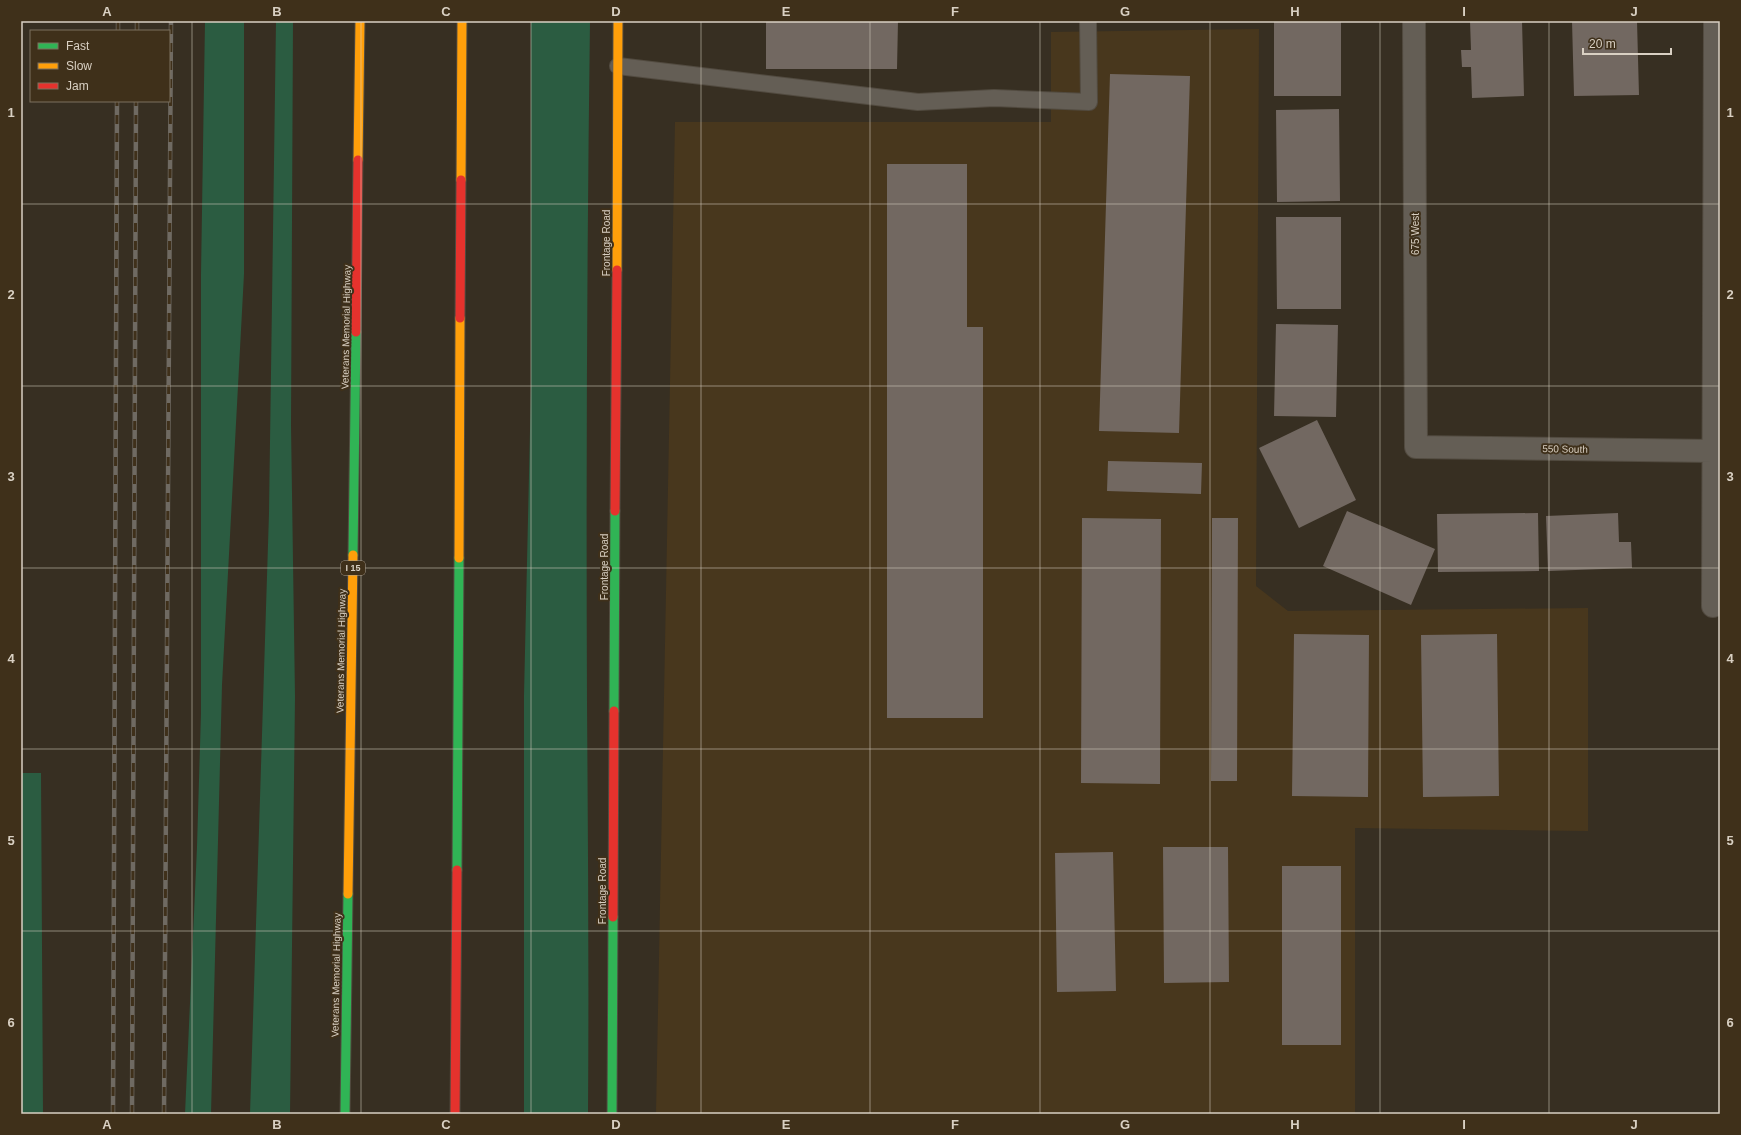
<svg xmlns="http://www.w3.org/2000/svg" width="1741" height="1135" viewBox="0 0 1741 1135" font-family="Helvetica,sans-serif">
<rect width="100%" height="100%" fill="#372f22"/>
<path fill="#48371d" d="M1259,29L1256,586L1288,611L1588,608V831L1355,828V1114H656L675,122H1051V32Z"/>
<path fill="#2b5c41" d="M205,21H244V274L222,685L211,1114H185L197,847L201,713V274Z
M276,21H293L291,425L295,697L290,1114H250L269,513Z
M531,21H590C587,248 586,475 587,702C588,839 589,977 588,1114H524V695L531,386Z
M21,773H41L43,1114H21Z"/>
<path fill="#726861" d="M766,21H898L897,69H766Z
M1274,21H1341V96H1274Z
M1470,21H1522L1524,96L1472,98L1471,67H1462L1461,50H1471Z
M1572,21H1637L1639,95L1574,96Z
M1110,74L1190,76L1179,433L1099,431Z
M1339,109L1340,201L1277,202L1276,110Z
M887,164H967V327H983V718H887Z
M1276,217H1341V309H1277Z
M1276,324L1338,325L1336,417L1274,416Z
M1317,420L1356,500L1299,528L1259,448Z
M1108,461L1202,463L1201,494L1107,491Z
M1347,511L1435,549L1411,605L1323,566Z
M1538,513L1539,571L1438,572L1437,514Z
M1618,513L1619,542H1631L1632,568L1548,571L1546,516Z
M1082,518L1161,519L1160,784L1081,783Z
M1212,518H1238L1237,781H1211Z
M1294,634L1369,635L1368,797L1292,796Z
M1497,634L1499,796L1423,797L1421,635Z
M1163,847H1228L1229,982L1164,983Z
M1113,852L1116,991L1057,992L1055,853Z
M1282,866H1341V1045H1282Z"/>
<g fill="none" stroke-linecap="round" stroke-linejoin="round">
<defs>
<path id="lane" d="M618,66L918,102L994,98L1089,102L1088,21"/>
<path id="street" d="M1414,21L1416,447L1713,451
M1713,606L1715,21"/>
<path id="fast" d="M353,555L356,332
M614,711L615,511
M457,870L459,558
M345,1114L348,894
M612,1114L613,917"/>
<path id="slow" d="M358,160L360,21
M461,180L462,21
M617,270L618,21
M459,558L460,318
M348,894L353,555"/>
<path id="jam" d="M460,318L461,180
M356,332L358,160
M615,511L617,270
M613,917L614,711
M455,1114L457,870"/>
</defs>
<use href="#lane" stroke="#524b40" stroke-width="18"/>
<use href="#street" stroke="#524b40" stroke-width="24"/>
<use href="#fast" stroke="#524b40" stroke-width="11"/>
<use href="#slow" stroke="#524b40" stroke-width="11"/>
<use href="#jam" stroke="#524b40" stroke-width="11"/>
<use href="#lane" stroke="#645e55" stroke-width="16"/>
<use href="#street" stroke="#645e55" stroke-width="22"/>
<use href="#fast" stroke="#30b455" stroke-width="9"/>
<use href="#slow" stroke="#ff9f0a" stroke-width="9"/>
<use href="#jam" stroke="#e5322d" stroke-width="9"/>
<defs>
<path id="rail" d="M118,31V21
M137,31V21
M113,1114L117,101
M132,1114L136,101
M164,1114L171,21"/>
</defs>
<use href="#rail" stroke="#6f6a62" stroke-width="4.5"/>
<use href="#rail" stroke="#3f301a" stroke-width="3" stroke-dasharray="9" stroke-linecap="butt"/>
</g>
<path fill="none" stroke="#d9d0c3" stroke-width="1" stroke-opacity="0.55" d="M192,21V1114M361,21V1114M531,21V1114M701,21V1114M870,21V1114M1040,21V1114M1210,21V1114M1380,21V1114M1549,21V1114M21,204H1720M21,386H1720M21,568H1720M21,749H1720M21,931H1720"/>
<g text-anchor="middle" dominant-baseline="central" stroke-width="4" stroke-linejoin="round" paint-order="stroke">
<rect fill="#3f301a" stroke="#aba090" stroke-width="1" x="341" y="561" width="24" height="14" rx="3"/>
<g font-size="9" font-weight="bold" fill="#d9d0c3">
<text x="353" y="568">I 15</text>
</g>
<g font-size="10" fill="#d9d0c3" stroke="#3f301a">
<text transform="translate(1415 234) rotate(-90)">675 West</text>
<text transform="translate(606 243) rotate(-90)">Frontage Road</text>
<text transform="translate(346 327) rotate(-89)">Veterans Memorial Highway</text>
<text transform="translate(1565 449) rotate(1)">550 South</text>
<text transform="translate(604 567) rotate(-90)">Frontage Road</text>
<text transform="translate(341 651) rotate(-89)">Veterans Memorial Highway</text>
<text transform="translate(602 891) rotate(-90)">Frontage Road</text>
<text transform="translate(336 975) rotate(-89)">Veterans Memorial Highway</text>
</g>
</g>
<rect width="1741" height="1135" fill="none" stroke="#3f301a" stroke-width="44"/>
<rect x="30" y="30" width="140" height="72" fill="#3f301a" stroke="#7d705e"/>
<rect x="38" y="43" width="20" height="6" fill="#30b455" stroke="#7d705e"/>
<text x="66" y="50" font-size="12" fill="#d9d0c3">Fast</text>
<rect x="38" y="63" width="20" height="6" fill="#ff9f0a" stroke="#7d705e"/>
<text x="66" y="70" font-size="12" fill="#d9d0c3">Slow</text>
<rect x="38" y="83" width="20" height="6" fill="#e5322d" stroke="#7d705e"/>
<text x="66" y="90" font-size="12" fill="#d9d0c3">Jam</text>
<path d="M1583 48v6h88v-6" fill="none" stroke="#d9d0c3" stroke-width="2"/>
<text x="1589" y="48" font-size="12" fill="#d9d0c3" stroke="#3f301a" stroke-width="3" paint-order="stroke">20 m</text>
<rect x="22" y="22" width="1697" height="1091" fill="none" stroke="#d9d0c3" stroke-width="1.5"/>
<g font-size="13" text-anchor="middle" font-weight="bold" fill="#d9d0c3">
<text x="107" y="16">A</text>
<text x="277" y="16">B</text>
<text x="446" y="16">C</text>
<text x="616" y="16">D</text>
<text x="786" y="16">E</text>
<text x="955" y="16">F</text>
<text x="1125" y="16">G</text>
<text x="1295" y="16">H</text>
<text x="1464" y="16">I</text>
<text x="1634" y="16">J</text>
<text x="11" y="117">1</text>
<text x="1730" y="117">1</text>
<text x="11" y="299">2</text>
<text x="1730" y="299">2</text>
<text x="11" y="481">3</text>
<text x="1730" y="481">3</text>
<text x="11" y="663">4</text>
<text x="1730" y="663">4</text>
<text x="11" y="845">5</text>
<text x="1730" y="845">5</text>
<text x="11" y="1027">6</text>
<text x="1730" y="1027">6</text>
<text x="107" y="1129">A</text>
<text x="277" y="1129">B</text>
<text x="446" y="1129">C</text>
<text x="616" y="1129">D</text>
<text x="786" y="1129">E</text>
<text x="955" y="1129">F</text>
<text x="1125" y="1129">G</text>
<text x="1295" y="1129">H</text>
<text x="1464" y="1129">I</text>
<text x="1634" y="1129">J</text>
</g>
</svg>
